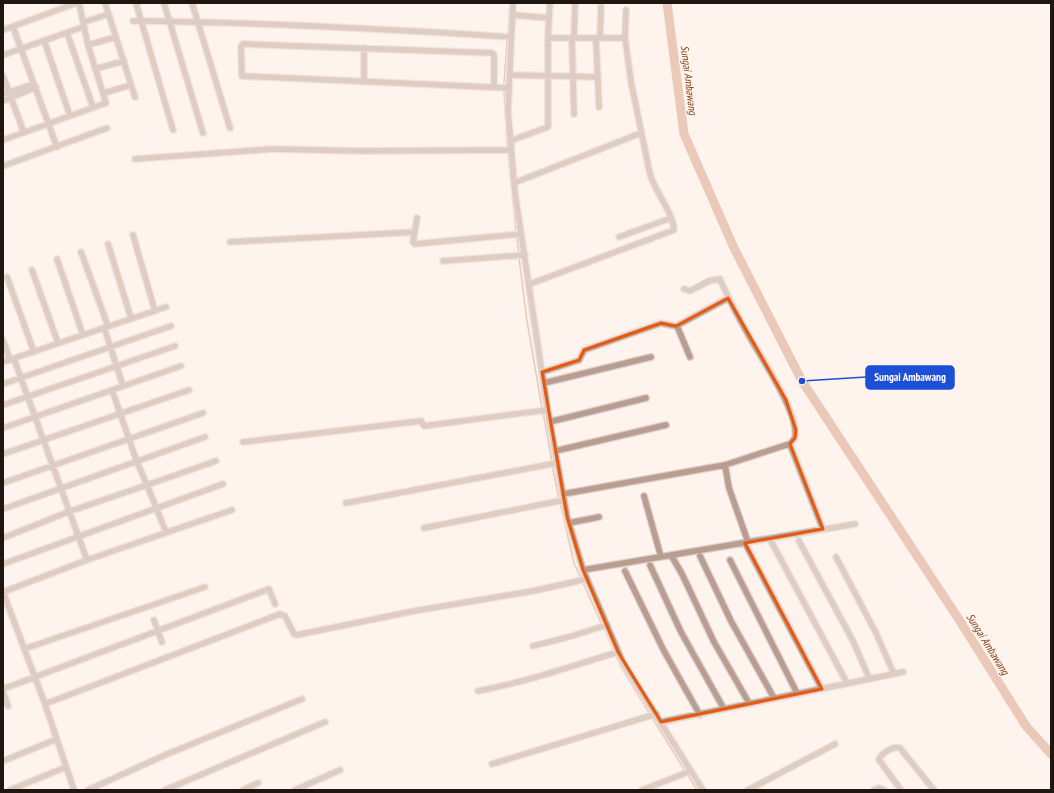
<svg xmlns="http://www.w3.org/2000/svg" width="1054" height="793" viewBox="0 0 1054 793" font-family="'PT Sans Narrow',sans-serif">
<rect width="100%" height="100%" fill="#fff3ed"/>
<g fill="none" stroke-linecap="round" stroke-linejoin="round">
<path stroke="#d09779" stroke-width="1.5" d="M508,33L510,3
M504,83L507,41
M504,91L507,146
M508,154L516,230
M517,238L519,254
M519,258L527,321L542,408
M543,412L552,462
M552,465L559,499
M560,503L574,563L602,625
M604,628L614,651
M615,654L621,667L685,771
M687,774L697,790"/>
<path stroke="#d09779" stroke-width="9" d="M667,3L684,134L734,248L802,381L958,618L1026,726L1051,754"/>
<defs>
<path id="minor" d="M105,3L135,97
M136,3L173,130
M164,3L203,133
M192,3L230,128
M513,3L508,111L515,193L548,413L567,517L583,570L623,663L703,790
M513,15L549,18L548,38H625L626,10
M549,18L550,3
M133,21C260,22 385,29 511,37
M84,22L109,14
M13,27L57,147
M3,30L74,4
M67,33L93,107
M574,38L575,4
M596,38L599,107
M600,38L601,7
M44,40L70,116
M572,42L574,114
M88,45L116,37
M3,55L83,27
M95,69L124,61
M510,75L598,77
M3,76L24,133
M364,82V48
M494,87V55L492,53L243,44L241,46L242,76L509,88
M104,93L131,85
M3,94L34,84
M3,101L36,87
M3,140L106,103L88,45L79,3
M510,141L548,127V38
M135,159L273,149L360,151L511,150
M3,166L107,128
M514,183L641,133
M417,218L413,242L415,244L521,234
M133,235L155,311
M619,237L671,218
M230,242L415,232
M108,244L131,318
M81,252L108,326
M57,259L83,335
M443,261L525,255
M32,270L58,343
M7,277L34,352
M530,284L674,230C673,212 655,192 650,174L631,82L625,38
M677,326L690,357
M104,327L123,386
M3,340L10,360
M14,359L87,560L232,510
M3,362L166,307
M542,372L579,360L584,350L661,323L676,326L728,298
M544,383L651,357
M3,384L171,326
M112,390L137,462L147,485L216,461
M3,405L175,346
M549,422L646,398
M3,428L181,366
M243,442L421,421L424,426L547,410
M790,444L823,529
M555,451L666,425
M3,454L189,390
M725,465L729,488L748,542
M3,483L203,413
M563,494L725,465L783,446L790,444L795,438C800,414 760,356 748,334C738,316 728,298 720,279L709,281L690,291L684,289
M644,496L661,557
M346,503L557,463
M3,509L205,437
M569,523L599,517
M424,528L564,500
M3,538L68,512L147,485L166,532
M771,541L847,683
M799,541L853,641L869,678
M745,543L822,689
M671,555L682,574L714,642L749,703
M700,556L731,621L774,698
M836,557L876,633L894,674
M730,560L797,693
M3,564L223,484
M650,565L681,632L724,709
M583,570L855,524
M625,571L664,651L700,715
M154,620L162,642
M533,646L572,636L607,625
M24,649L205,587
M3,689L269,589L275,604
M478,691C526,682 572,666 618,652
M3,692L8,706
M45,704L280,614L285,616L294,634L297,635L414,611L533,591L587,579
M661,722L903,672
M3,761L57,739
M492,764L656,714
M10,790L66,767
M74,790L45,704L3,592L87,560
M88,790L165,755L302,699
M165,790L325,722
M243,790L258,783
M295,790L340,770
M642,790L691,771
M748,790L835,744
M874,790L879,788L884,790
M901,790L879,760C881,753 893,746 900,748L934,790"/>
</defs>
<use href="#minor" stroke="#dbd0ca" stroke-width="8"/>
<use href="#minor" stroke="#b89d90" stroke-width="5.5"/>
</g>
<path d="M0 0H1054V793H0ZM728,298L786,400L796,430L795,438L790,444L823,529L745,543L822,689L661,722L618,652L583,570L567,517L542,372L579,360L584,350L661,323L676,326Z" fill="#fff3ed" fill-opacity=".55" fill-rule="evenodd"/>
<path fill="none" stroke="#e8590c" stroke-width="3" stroke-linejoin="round" d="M728,298L786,400L796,430L795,438L790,444L823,529L745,543L822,689L661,722L618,652L583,570L567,517L542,372L579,360L584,350L661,323L676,326Z"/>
<g text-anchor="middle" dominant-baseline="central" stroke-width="3" stroke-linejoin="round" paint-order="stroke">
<g font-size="11" font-style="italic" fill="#843e11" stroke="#fff3ed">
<text transform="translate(689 80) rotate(83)">Sungai Ambawang</text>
<text transform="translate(988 644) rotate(58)">Sungai Ambawang</text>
</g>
</g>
<path fill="none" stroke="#1d4ed8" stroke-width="1.5" d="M802 381L866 377"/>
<circle fill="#1d4ed8" stroke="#fff3ed" stroke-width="1.5" cx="802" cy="381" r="4"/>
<rect fill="#1d4ed8" stroke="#1d4ed8" stroke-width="1.5" x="866" y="366" width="88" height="23" rx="4"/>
<g font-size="11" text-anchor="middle" font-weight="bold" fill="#fff">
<text x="910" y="381">Sungai Ambawang</text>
</g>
<rect width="1054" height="793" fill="none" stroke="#201611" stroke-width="8"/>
</svg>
